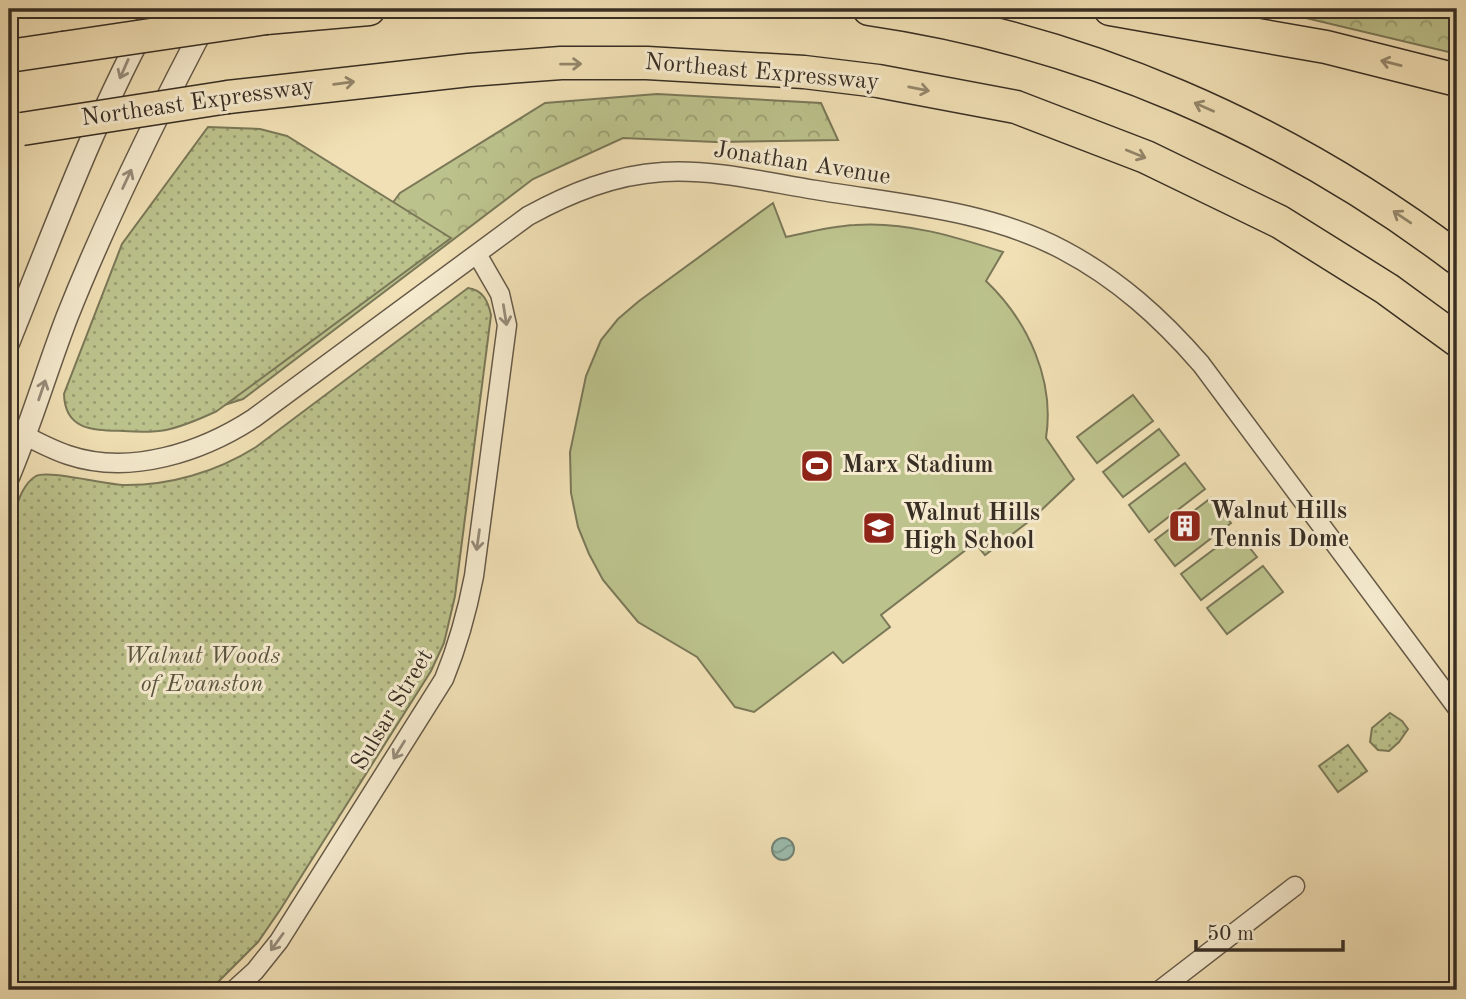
<svg xmlns="http://www.w3.org/2000/svg" width="1466" height="999" viewBox="0 0 1466 999" font-family="'Old Standard TT',serif">
<defs>
<pattern id="forest-crowns" width="20" height="18" patternUnits="userSpaceOnUse" patternTransform="scale(1.75)"><rect width="20" height="18" fill="#bcc28c"/><path d="M2 6a3 3 0 1 1 6 0M12 15a3 3 0 1 1 6 0" fill="none" stroke="#9a9e72"/></pattern>
<pattern id="park-dots" width="8" height="8" patternUnits="userSpaceOnUse" patternTransform="scale(1.75)"><rect width="8" height="8" fill="#bcc28c"/><path d="M2 2h.1M6 6h.1" fill="none" stroke="#9a9e72" stroke-width="1.8" stroke-linecap="round"/></pattern>
<pattern id="water-waves" width="16" height="10" patternUnits="userSpaceOnUse" patternTransform="scale(1.75)"><rect width="16" height="10" fill="#9bbdae"/><path d="M0 5q4-4 8 0t8 0" fill="none" stroke="#7f9a8d"/></pattern>
</defs>
<rect width="100%" height="100%" fill="#f1e0b5"/>
<filter id="stains"><feTurbulence type="fractalNoise" baseFrequency=".00286" numOctaves="4"/><feColorMatrix values="0 0 0 0 .2 0 0 0 0 .09 0 0 0 0 .02 0 0 0 .5 -.17"/></filter>
<radialGradient id="worn" r=".72"><stop offset=".6" stop-color="#630" stop-opacity="0"/><stop offset="1" stop-color="#630" stop-opacity=".3"/></radialGradient>
<path fill="url(#forest-crowns)" stroke="#7a7858" stroke-width="2" d="M1266,9H1457V54L1268,9Z
M657,94L821,103L838,140L716,142L623,138L533,179L243,399L158,426L377,224L400,193L545,103Z"/>
<path fill="url(#park-dots)" stroke="#7a7858" stroke-width="2" d="M208,127L260,129L287,136L451,238L217,411C200,419 184,426 166,430C151,433 137,432 123,431C94,430 65,431 64,394L122,244Z
M468,288C483,290 488,301 491,315L455,596L444,643L431,671L280,910L258,942L210,990H9V528C16,512 19,486 36,476C48,470 103,484 122,485C169,486 216,472 256,447Z
M1390,713L1402,721L1408,729L1399,742L1389,751L1378,750L1370,742L1372,728Z
M1348,745L1367,771L1338,792L1319,766Z"/>
<path fill="#bcc28c" stroke="#7a7858" stroke-width="2" d="M773,203L786,237C809,232 832,226 855,225C905,221 956,237 1003,252L986,281C1028,321 1055,380 1046,438L1074,479L1032,519L985,555L975,543L881,615L890,627L843,663L833,652L754,712L735,707L697,657L638,622L603,580L589,554L578,527L571,493L570,452L586,376L601,340L618,319L639,301Z
M1133,395L1153,421L1097,463L1077,437Z
M1159,429L1179,455L1123,497L1103,472Z
M1185,463L1205,489L1149,532L1129,505Z
M1211,498L1231,523L1175,566L1155,540Z
M1237,532L1257,557L1201,600L1181,574Z
M1263,566L1283,592L1227,634L1207,608Z"/>
<path fill="url(#water-waves)" stroke="#738477" stroke-width="2" d="M772 849a11 11 0 1 1 22 0a11 11 0 1 1-22 0Z"/>
<g fill="none" stroke-linecap="round" stroke-linejoin="round">
<defs>
<path id="minor" d="M9,427C28,437 47,448 68,455C130,476 202,452 254,418L528,216C570,193 614,175 663,172C714,169 766,182 816,190C899,204 988,210 1063,250C1118,279 1161,318 1201,364L1457,708
M234,990L255,971L279,941L444,679C458,645 467,612 474,576L507,325L500,294L477,254
M1160,990L1295,886"/>
<path id="tertiary" d="M9,342C54,230 96,115 155,9
M9,476C31,424 47,369 67,317C109,211 160,109 213,9"/>
<path id="motorway" d="M869,9C1083,40 1285,128 1457,258
M1110,9L1326,47L1457,80
M266,18L369,9
M9,56L63,48
M228,97L469,70L561,63H647L804,72L878,81L1016,107L1146,157L1280,222L1387,289L1457,340"/>
</defs>
<use href="#minor" stroke="#665a48" stroke-width="21"/>
<use href="#tertiary" stroke="#665a48" stroke-width="24"/>
<use href="#motorway" stroke="#372e24" stroke-width="35"/>
<use href="#minor" stroke="#f6ebcf" stroke-width="18"/>
<use href="#tertiary" stroke="#f6ebcf" stroke-width="21"/>
<use href="#motorway" stroke="#f1e0b5" stroke-width="32"/>
<defs>
<path id="motorway-bridge" d="M63,48L266,18
M22,129L228,97"/>
</defs>
<use href="#motorway-bridge" stroke="#372e24" stroke-width="35" stroke-linecap="butt"/>
<use href="#motorway-bridge" stroke="#f1e0b5" stroke-width="32"/>
</g>
<defs><path id="oneway-shaft" d="M-6 0H5M1.5-3L5.5 0L1.5 3" fill="none" stroke-width="1.6" stroke-linecap="round" stroke-linejoin="round" transform="scale(1.75)"/></defs>
<g stroke="#94876c">
<use href="#oneway-shaft" transform="translate(1391 63) rotate(-166)"/>
<use href="#oneway-shaft" transform="translate(571 64) rotate(-1)"/>
<use href="#oneway-shaft" transform="translate(344 83) rotate(-7)"/>
<use href="#oneway-shaft" transform="translate(919 89) rotate(11)"/>
<use href="#oneway-shaft" transform="translate(1204 107) rotate(-156)"/>
<use href="#oneway-shaft" transform="translate(1136 154) rotate(22)"/>
<use href="#oneway-shaft" transform="translate(1402 217) rotate(-146)"/>
</g>
<g stroke="#968c7a">
<use href="#oneway-shaft" transform="translate(124 69) rotate(114)"/>
<use href="#oneway-shaft" transform="translate(127 179) rotate(-65)"/>
<use href="#oneway-shaft" transform="translate(505 315) rotate(81)"/>
<use href="#oneway-shaft" transform="translate(42 390) rotate(-71)"/>
<use href="#oneway-shaft" transform="translate(478 540) rotate(98)"/>
<use href="#oneway-shaft" transform="translate(399 750) rotate(122)"/>
<use href="#oneway-shaft" transform="translate(277 942) rotate(126)"/>
</g>
<defs>
<symbol id="stadium-square" viewBox="-11 -11 22 22"><rect x="-9" y="-9" width="18" height="18" rx="4" fill="#8f2418" stroke="#f6ebcf"/><path d="M0-5a6.5 5 0 1 0 0 10a6.5 5 0 1 0 0-10ZM-3.5-1.8h7v3.6h-7Z" fill="#fff"/></symbol>
<symbol id="building-square" viewBox="-11 -11 22 22"><rect x="-9" y="-9" width="18" height="18" rx="4" fill="#8f2418" stroke="#f6ebcf"/><path d="M-4-6H4V6H1V3H-1V6H-4ZM-2.5-4.3h1.7v1.8h-1.7ZM.8-4.3h1.7v1.8H.8ZM-2.5-1h1.7V.8h-1.7ZM.8-1h1.7V.8H.8Z" fill="#fff"/></symbol>
<symbol id="school-square" viewBox="-11 -11 22 22"><rect x="-9" y="-9" width="18" height="18" rx="4" fill="#8f2418" stroke="#f6ebcf"/><path d="M0-5L7-2L0 1L-7-2ZM-4 1L0 2.5L4 1V4Q0 6-4 4Z" fill="#fff"/></symbol>
</defs>
<g fill-rule="evenodd">
<use href="#stadium-square" x="798" y="447" width="38" height="38"/>
<use href="#building-square" x="1166" y="507" width="38" height="38"/>
<use href="#school-square" x="860" y="509" width="38" height="38"/>
</g>
<g text-anchor="middle" dominant-baseline="central" stroke-width="6" stroke-linejoin="round" paint-order="stroke">
<g font-size="24" fill="#372e24" stroke="#f6ebcf">
<text transform="translate(762 73) rotate(5)">Northeast Expressway</text>
<text transform="translate(198 103) rotate(-8)">Northeast Expressway</text>
<text transform="translate(802 164) rotate(9)">Jonathan Avenue</text>
<text transform="translate(393 710) rotate(-59)">Sulsar Street</text>
</g>
<g font-size="24" font-weight="bold" fill="#372e24" stroke="#f6ebcf" text-anchor="start">
<text x="842" y="466">Marx Stadium</text>
<text x="1210" y="512">Walnut Hills<tspan x="1210" dy="28">Tennis Dome</tspan></text>
<text x="903" y="514">Walnut Hills<tspan x="903" dy="28">High School</tspan></text>
</g>
<g font-size="24" font-style="italic" fill="#58533e" stroke="#f6ebcf">
<text x="202" y="657">Walnut Woods<tspan x="202" dy="28">of Evanston</tspan></text>
</g>
</g>
<rect width="1466" height="999" fill="none" stroke="#f1e0b5" stroke-width="35"/>
<rect x="10" y="10" width="1445" height="978" fill="none" stroke="#372e24" stroke-width="3.5"/>
<rect x="18" y="18" width="1431" height="964" fill="none" stroke="#372e24" stroke-width="2"/>
<path d="M1196 940v10h147v-10" fill="none" stroke="#372e24" stroke-width="3.5"/>
<text x="1207" y="940" font-size="21" fill="#372e24" stroke="#f6ebcf" stroke-width="5" paint-order="stroke">50 m</text>
<rect width="100%" height="100%" filter="url(#stains)"/>
<rect width="100%" height="100%" fill="url(#worn)"/>
</svg>
